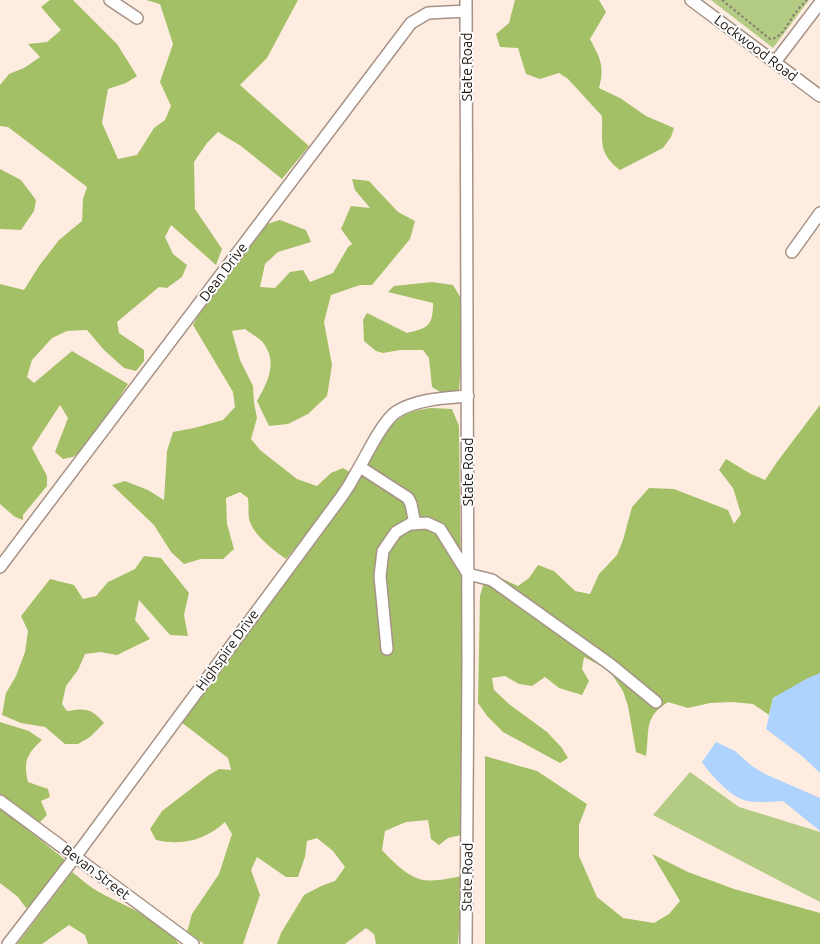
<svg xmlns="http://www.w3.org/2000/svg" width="820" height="944" viewBox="0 0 820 944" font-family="Ubuntu,sans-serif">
<rect width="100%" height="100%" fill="#feece1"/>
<path fill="#b3cb82" d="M711,0H809L773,48Z
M690,772L739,807L820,832V902L653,815Z"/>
<path fill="#a3c066" d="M50,0H73L117,44L137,76L126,83L108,89L102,123L118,159L137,155L154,128L165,120L171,106L160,82L173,44L160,4L146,0H298L267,58L240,85L309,146L282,179L241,146L218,132L207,143L194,162L195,209L222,249L216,265L171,225L165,237L173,254L187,265L182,277L167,288L159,287L117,322L119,333L144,350V361L136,371L124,368L104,350L87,330L67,331L52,338L32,360L27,377L34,383L72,351L128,384L92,440L73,457L63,459L55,452L68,418L60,405L32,448L47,476V486L23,515V520L15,517L0,504V284L24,290L39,266L59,240L82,221L83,199L87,187L8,127L0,126V85L9,74L24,68L40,57L28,44L47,42L61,30L41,7Z
M515,0H599L606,12L590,39C600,58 605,66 599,88L620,98L646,116L674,128L671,137L663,148L620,170C597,152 603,141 602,116L568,79L559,73L540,79L526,74L518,48L500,47L496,34L509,23Z
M0,169L21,180L36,200L34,211L21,230L0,229Z
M352,179L369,181L398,212L415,221L410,239L372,285H360L331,295L324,322L332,365L327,396L308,414L288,424L269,426L257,401C267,383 278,364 264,344C260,338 251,334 245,329L232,331L240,360L253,386L254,403L257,418L251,439L260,450L297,479L317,486L331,473L343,468L351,473L341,492L286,559C274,551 251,533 249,518C248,512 249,505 248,498L240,492L226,498L227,524L234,549L223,559H201L184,564L171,552L154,525L112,485L125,481L148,490L164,500L167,451L173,432L194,428L223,420L235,407L233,392L193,325L210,294L267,224L280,220L306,230L311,242L278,252L265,264L260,287L275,288L290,272L303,270L310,282L333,273L348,247L352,244L341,229L351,206L370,208L355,190Z
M432,282L453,285L462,300L461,363L459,391L442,393L432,387L429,358L423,350H400L383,353L376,351L364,341L363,320L367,313L407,333C428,328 433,326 433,303L388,292L394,286Z
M820,405V674L773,698L769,715L753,704L732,702L710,703L688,708L668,702C643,718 650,729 646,756L636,752L628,706L623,691L609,670L584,657L582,669L589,681L582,695L559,688L545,677L532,686L519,684L505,676L492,678L494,690L509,704L547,732L562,748L568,758L560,763L503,732L487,716L478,703L480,596L484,582L496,576L518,586L529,578L538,565L554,571L575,591L590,594L599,574L617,555L623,540L632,507L649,488L674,489L728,510L734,524L741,514L733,488L719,470L726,459L751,474L765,480L777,462Z
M431,408L452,409L459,426L462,670L461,835L448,838L439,845L431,839L428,820L406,822L385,831L382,850C391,860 406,875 419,879C433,883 450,878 463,876L458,944H376L374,934L366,928L345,944H277L281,933L304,895L321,886L335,881L345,867L333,851L317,838L307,841L305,857L298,877H286L257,857L251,870L260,895L243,944H204L187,932L192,914L219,874L232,834L225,822C206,840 182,846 156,840L150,829L162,811L209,775L219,769L231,770L228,758L181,722L360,479C372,454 384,423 411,412C417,410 424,409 431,408Z
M144,556L161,558L189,593L184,615L188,636L170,635L139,600L135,620L150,639L117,655L100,652L85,654L78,670L66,686L62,704L67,711C86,708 91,708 104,723L90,737L78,744H65L45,727L21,723L2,715L6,693L16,676L25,652L28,631L21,616L50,579L74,585L83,599L96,596L108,582L135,569Z
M0,722L29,731L42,740C27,754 23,761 28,782L48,789L50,797L41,801L47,815L38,824L0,796Z
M485,756L537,771L587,804L579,825V856L597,897L623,918L654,923L669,914L680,901L652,854L688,872L734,889L820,913V944H485Z
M0,807L64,859V864L33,904L26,908L18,897L0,883Z
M72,872C79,877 86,884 94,889C120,905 161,918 179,944H88L85,935L69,925L42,944H17Z"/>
<path fill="#aed3fe" d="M820,673V773L802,756L766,729L773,698L806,679Z
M716,742L735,751L752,766L765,774L820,798V831L783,801C772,802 749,804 739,798C727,792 709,773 702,762Z"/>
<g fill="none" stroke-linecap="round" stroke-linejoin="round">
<defs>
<path id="minor" d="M110,0L137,18
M466,0L468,661L466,944
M691,0L820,96
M775,62L820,3
M792,252L820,213
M360,467L408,498L411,504L415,524
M0,567L411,23L428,13L466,11
M387,649L380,576L383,551L396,532L410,524L427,523L440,529L468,574L492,580L611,665L656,702
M0,801L193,944
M8,944L75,857L342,496C347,489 352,481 356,473C366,457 381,423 396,412C417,399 444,398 468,396"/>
</defs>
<use href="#minor" stroke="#a79386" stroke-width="14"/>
<path stroke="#857971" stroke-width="2" stroke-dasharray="2.5 2.5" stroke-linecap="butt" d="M722,0L770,39C783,38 788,22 796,12C799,8 803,4 807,0"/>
<use href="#minor" stroke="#fff" stroke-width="11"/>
</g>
<g text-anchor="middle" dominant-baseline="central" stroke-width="4" stroke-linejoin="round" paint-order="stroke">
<g font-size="14" fill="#1e1712" stroke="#fdfdfd">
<text transform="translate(756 48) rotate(37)">Lockwood Road</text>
<text transform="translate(467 67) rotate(-90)">State Road</text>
<text transform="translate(223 272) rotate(-53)">Dean Drive</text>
<text transform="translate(468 472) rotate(-90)">State Road</text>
<text transform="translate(227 650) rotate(-54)">Highspire Drive</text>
<text transform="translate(96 872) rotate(37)">Bevan Street</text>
<text transform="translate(467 877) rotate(-89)">State Road</text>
</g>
</g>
</svg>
